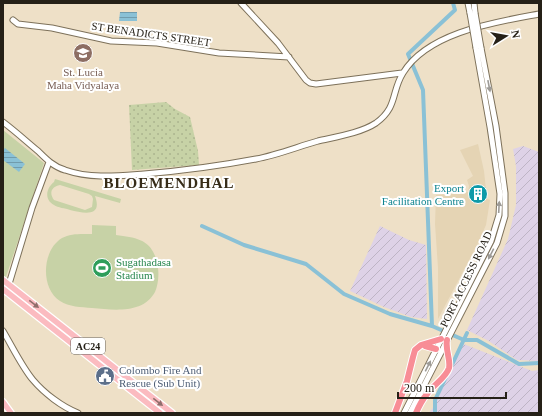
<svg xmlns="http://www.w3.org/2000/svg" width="542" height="416" viewBox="0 0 542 416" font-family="Georgia,serif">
<defs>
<pattern id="industrial-furrows" width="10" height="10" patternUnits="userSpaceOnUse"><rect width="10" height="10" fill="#ded2e7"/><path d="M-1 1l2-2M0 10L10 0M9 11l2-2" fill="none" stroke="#beb4c5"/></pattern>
<pattern id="green-dots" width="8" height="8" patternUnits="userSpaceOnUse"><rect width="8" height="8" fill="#c7d2a6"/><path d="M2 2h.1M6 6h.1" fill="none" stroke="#abb48e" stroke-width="1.8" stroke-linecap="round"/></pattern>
<pattern id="water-rules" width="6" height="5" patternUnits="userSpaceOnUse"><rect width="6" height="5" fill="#8ac1d6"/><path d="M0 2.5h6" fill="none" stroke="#719cad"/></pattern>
</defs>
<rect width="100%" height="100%" fill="#eee0c7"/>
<path fill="#e5d4b4" d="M478,144L484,171L487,199L490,200L486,225L476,247L438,319V268L435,224L436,195L468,192L469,186L467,180L473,176L460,150Z"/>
<path fill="url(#industrial-furrows)" d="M523,146L539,152V361L517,360L487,340L467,330L508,239L516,205V166L513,149Z
M380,226L409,240L426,245L427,319L411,317L384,307L350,291Z
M461,343L532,371L539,370V413H429L435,405Z"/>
<path fill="url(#green-dots)" d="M166,102L175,109L190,117L198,151L199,165L132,170L129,105Z"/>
<path fill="#c7d2a6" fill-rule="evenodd" d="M3,130L44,163L5,280L3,278Z
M55,179L121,199L120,203L95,196C103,218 83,213 70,210C65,208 58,208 54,205C44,200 46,188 54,182ZM60,185L89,194L92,196L93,199L92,207L85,210L54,200C49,193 51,187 60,185Z
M92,225L116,226V235C139,238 154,240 158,268C159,276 158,285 155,292C143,314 114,310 92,308C81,307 69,307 60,301C40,288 42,250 62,238C71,233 82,234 92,234Z"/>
<path fill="url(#water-rules)" d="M120,12H137V21H119Z
M5,148L25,164L19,172L3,160V150Z"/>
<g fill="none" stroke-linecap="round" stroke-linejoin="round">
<path stroke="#8ac1d6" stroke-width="4" d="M202,226L244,245L306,264L344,294L390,314L432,326L423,90L408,54L455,10L453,3
M432,326L464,340H477L519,364L539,363
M450,369L467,333
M435,413V400L447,375"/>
<defs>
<path id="secondary" d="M241,3L278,43L306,80L310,83L316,84L402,73
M468,3L470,13
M474,3L475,13
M13,20L18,24L52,28L111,41L157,43L219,53L289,57
M3,122C15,131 26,141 38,151C46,159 54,167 65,170C91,179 117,176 144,174C181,171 219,166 256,159C277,155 297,147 318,141C335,137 361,133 376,123C398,107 391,92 403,73C428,32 496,22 539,14
M9,294V284L32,208L49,162
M3,331C12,346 22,367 33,380C44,393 62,407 78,413
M404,413L491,241L499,215L500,194L490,127L476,48
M410,413L497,243L505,216V193L496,126L481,48"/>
<path id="primary" d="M3,280L172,413
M3,289L160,413
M3,402L11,413"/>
<path id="highway" d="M425,346L436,349
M395,413L407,381L413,357L415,350L421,345L441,339
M416,413C419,406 422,400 427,394C433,385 446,378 449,368C451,360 445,350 447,340"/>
</defs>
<use href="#secondary" stroke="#7d715a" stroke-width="7"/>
<use href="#primary" stroke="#fff" stroke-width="8"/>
<use href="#highway" stroke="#fff" stroke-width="8"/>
<use href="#secondary" stroke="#fff" stroke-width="5"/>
<use href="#primary" stroke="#fbbbc0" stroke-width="5.5"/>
<use href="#highway" stroke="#f88d96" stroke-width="6"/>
<defs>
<path id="secondary-bridge" d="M470,13L476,48
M475,13L481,48"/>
</defs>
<use href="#secondary-bridge" stroke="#7d715a" stroke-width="7" stroke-linecap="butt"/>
<use href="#secondary-bridge" stroke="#fff" stroke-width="5"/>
</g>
<defs><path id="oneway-solid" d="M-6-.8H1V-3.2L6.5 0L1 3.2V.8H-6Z"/></defs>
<g fill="#9d9b97">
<use href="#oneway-solid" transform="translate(489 86) rotate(79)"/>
<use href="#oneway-solid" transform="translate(499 207) rotate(-87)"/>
<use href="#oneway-solid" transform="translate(491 254) rotate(117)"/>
<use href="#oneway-solid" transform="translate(428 366) rotate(-63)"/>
</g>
<g fill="#906e6c">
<use href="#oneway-solid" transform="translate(34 304) rotate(38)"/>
<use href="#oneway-solid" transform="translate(158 402) rotate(38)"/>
</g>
<defs>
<symbol id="school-disc" viewBox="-11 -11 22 22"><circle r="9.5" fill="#8d6e63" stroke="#fff"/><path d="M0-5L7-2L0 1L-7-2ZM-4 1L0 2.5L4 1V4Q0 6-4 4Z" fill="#fff"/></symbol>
<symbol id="building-disc" viewBox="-11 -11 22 22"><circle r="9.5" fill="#0f9aa8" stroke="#fff"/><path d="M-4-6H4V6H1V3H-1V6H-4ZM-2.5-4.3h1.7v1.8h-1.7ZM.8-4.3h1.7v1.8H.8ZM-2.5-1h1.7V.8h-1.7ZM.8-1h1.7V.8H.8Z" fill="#fff"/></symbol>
<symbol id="stadium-disc" viewBox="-11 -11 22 22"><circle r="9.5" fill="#2e9e5b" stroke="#fff"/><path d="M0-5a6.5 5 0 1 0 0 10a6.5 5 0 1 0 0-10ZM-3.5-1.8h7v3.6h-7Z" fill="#fff"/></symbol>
<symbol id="civic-disc" viewBox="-11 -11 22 22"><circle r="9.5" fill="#5c6f8a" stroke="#fff"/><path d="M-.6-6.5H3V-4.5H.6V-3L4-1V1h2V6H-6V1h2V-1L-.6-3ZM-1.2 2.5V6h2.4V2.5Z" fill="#fff"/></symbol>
</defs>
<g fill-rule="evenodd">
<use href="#school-disc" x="72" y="42" width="22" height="22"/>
<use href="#building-disc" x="467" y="183" width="22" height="22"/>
<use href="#stadium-disc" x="91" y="257" width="22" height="22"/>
<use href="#civic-disc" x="94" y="365" width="22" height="22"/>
</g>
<g text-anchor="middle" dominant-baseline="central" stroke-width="4" stroke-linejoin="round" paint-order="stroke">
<rect fill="#fff" stroke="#66635d" stroke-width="1" x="71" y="338" width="34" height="16" rx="3"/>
<g font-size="10" font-weight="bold" fill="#252017">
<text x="88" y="346">AC24</text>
</g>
<g font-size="11" fill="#252017" stroke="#fff">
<text transform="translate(151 34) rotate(8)">ST BENADICTS STREET</text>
<text transform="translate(466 279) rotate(-64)">PORT ACCESS ROAD</text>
</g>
<g font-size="11" fill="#785e54" stroke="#fff">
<text x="83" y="72">St. Lucia<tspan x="83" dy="13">Maha Vidyalaya</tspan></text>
</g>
<g font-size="11" fill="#0d838f" stroke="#fff" text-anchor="end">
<text x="464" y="188">Export<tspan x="464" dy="13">Facilitation Centre</tspan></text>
</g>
<g font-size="11" fill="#27864d" stroke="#fff" text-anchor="start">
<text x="116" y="262">Sugathadasa<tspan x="116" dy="13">Stadium</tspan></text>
</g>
<g font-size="11" fill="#4e5e75" stroke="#fff" text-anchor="start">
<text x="119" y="370">Colombo Fire And<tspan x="119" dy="13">Rescue (Sub Unit)</tspan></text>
</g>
<g font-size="15" font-weight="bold" letter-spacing="1" fill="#372c18" stroke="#fff">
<text x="169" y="183">BLOEMENDHAL</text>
</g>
</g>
<rect width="542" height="416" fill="none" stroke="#252017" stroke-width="8"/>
<g transform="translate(506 36) rotate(79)" stroke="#ffffff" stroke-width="3" paint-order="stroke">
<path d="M0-3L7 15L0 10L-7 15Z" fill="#252017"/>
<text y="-6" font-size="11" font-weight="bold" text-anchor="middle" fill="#252017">N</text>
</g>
<path d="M398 392v6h108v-6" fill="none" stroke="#252017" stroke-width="2"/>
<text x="404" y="392" font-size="12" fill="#252017" stroke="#ffffff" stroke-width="3" paint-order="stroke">200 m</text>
</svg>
